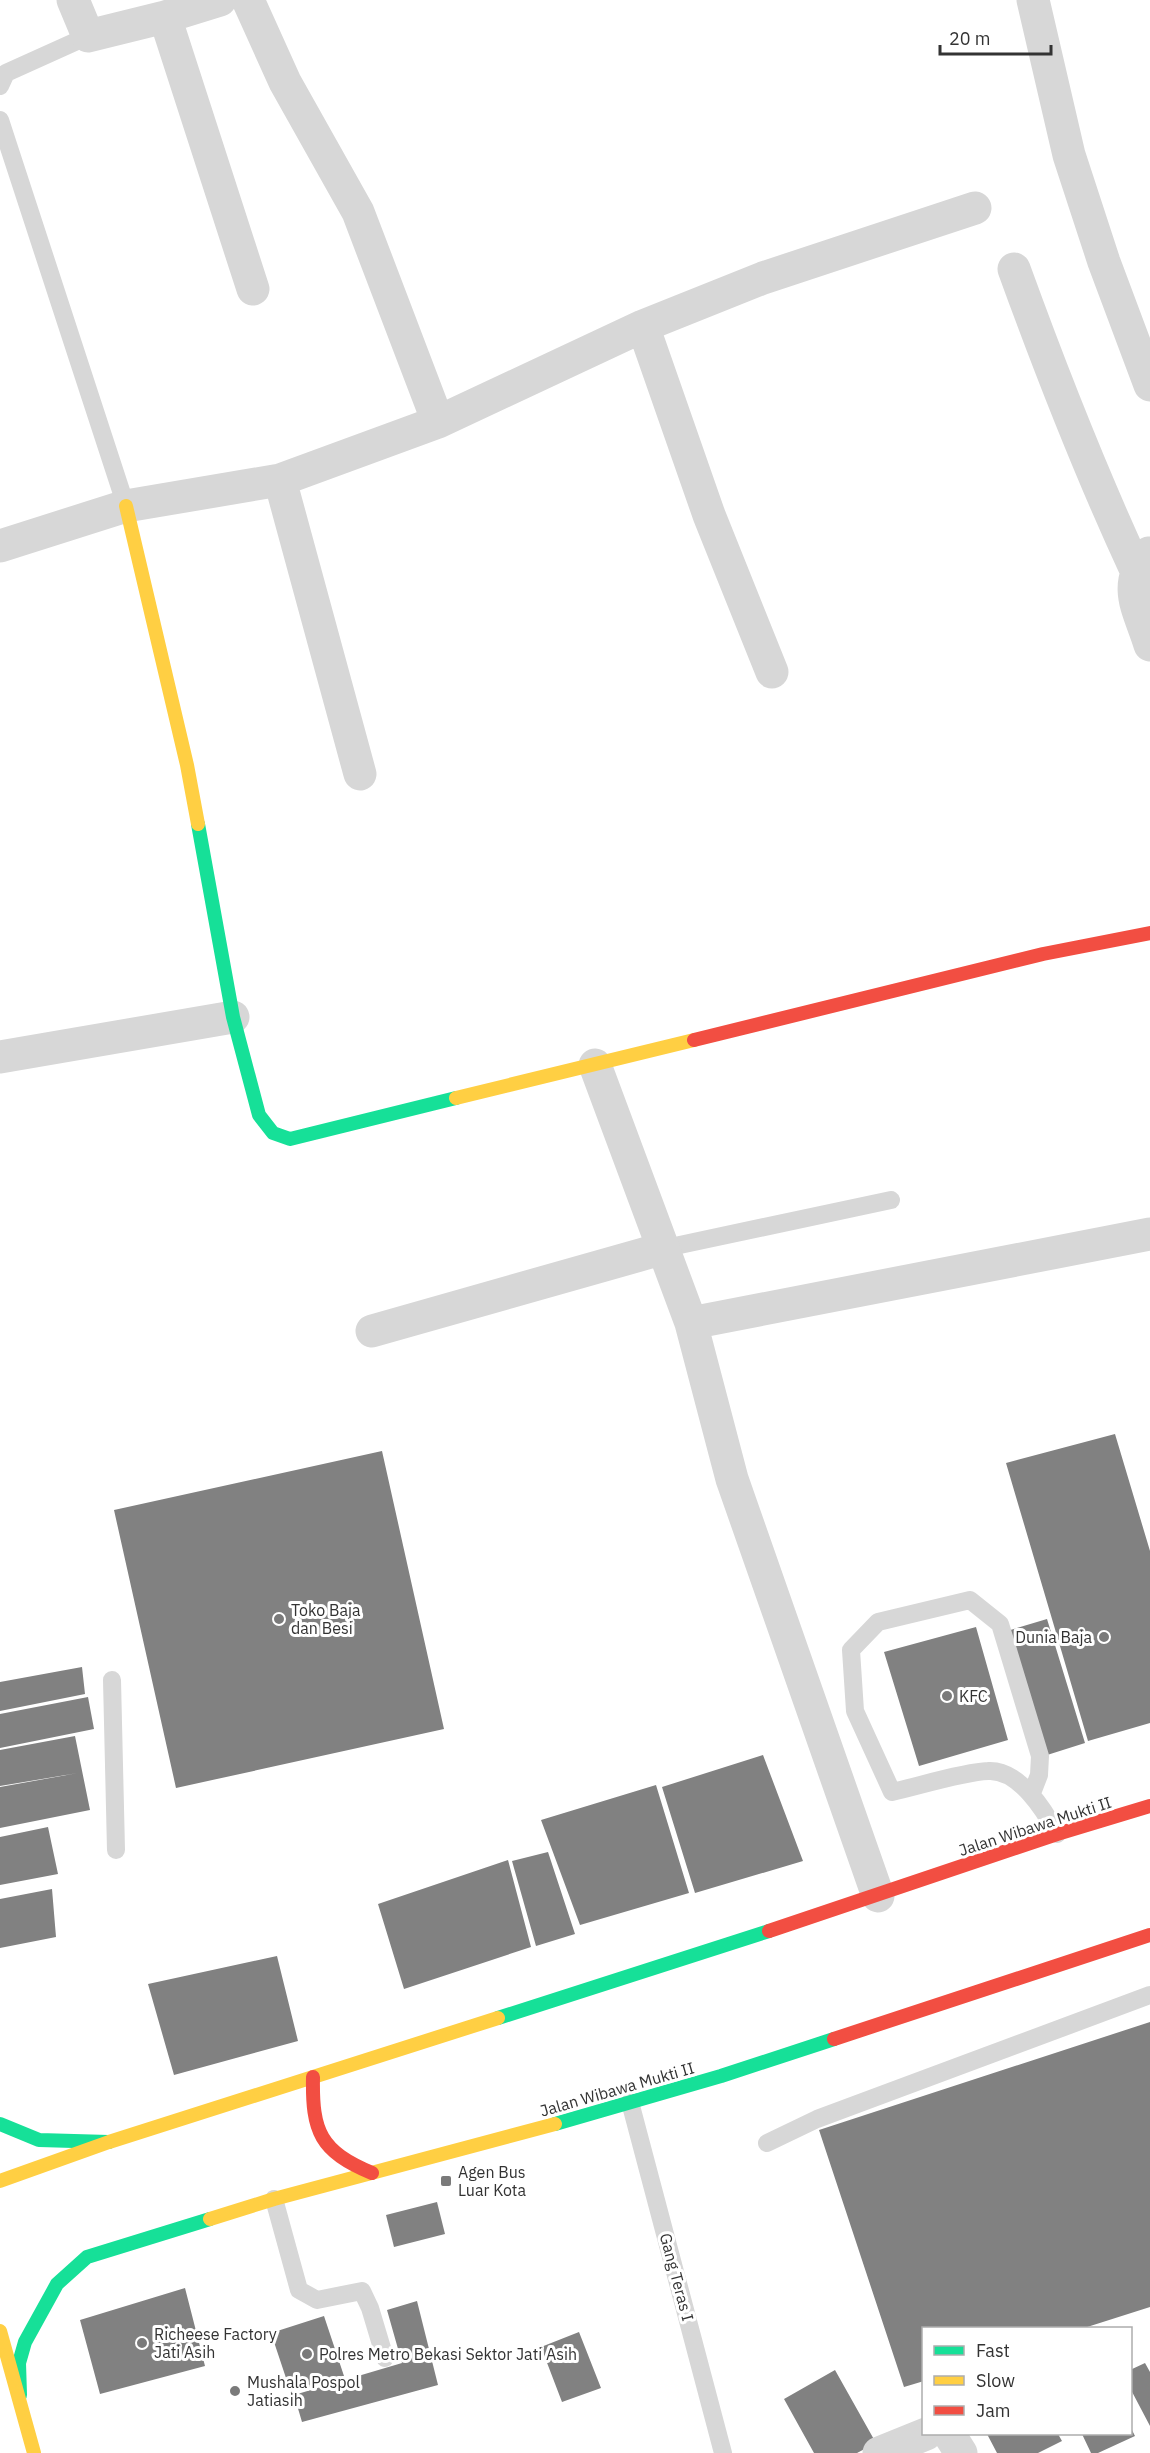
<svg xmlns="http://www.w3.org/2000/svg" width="1150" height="2453" viewBox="0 0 1150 2453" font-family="'IBM Plex Sans',sans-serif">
<rect width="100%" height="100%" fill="#fff"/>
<path fill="#818181" d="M1115,1434L1150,1551V1723L1088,1741L1006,1463Z
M382,1451L444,1729L176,1788L114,1510Z
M1047,1619L1085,1743L1044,1756L1007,1631Z
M976,1627L1008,1740L919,1766L884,1652Z
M82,1667L85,1694L0,1711V1682Z
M88,1697L94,1729L0,1748V1714Z
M75,1736L90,1810L0,1828V1787L78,1773L0,1786V1750Z
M763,1755L803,1861L695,1893L662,1787Z
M656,1785L689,1893L580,1925L541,1820Z
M48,1827L58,1874L0,1885V1837Z
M548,1852L575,1934L536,1946L512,1861Z
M508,1860L531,1947L404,1989L378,1904Z
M52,1889L56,1937L0,1948V1899Z
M277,1956L298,2041L174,2075L148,1984Z
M1150,2022V2307L1084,2328H924V2381L904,2387L819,2130Z
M437,2202L445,2234L394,2247L386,2215Z
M185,2288L205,2366L100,2394L80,2320Z
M417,2301L438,2385L302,2422L294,2395L402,2363L387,2310Z
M324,2316L344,2376L291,2393L271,2333Z
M579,2332L601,2388L562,2402L541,2347Z
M1145,2363L1150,2372V2426L1130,2388V2370Z
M835,2370L876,2443L857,2453H814L784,2399Z
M1130,2426L1135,2436L1098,2453H1091L1082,2434H1130Z
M987,2434H1058L1062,2441L1038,2453H997Z"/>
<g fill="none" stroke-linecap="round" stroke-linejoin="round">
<path stroke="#d7d7d7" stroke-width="18" d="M0,86L6,73L88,36
M0,120L126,506
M661,1249L891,1200
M112,1680L116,1850
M1032,1793L1039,1775L1040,1756L1000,1624L970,1600L878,1622L851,1650L855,1711L892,1792C919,1786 963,1772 988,1771C1019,1769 1045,1811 1057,1834
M630,2102L723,2453
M767,2143L817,2119L1150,1995
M274,2199L299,2290L317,2300L362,2291L370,2308L385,2358"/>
<path stroke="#d7d7d7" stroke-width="33" d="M73,0L88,36L165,17L220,0
M248,0L285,82L358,212L438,422
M1033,0L1069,155L1104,262L1150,385
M165,17L253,289
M1014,269C1051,371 1090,471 1136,570
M643,326L709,515L772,672
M280,480L360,774
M0,546L126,506L280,480L438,422L643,326L763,278L975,208
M1149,553C1121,586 1139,609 1150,645
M0,1057L233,1017
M595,1065L691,1323L732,1479L878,1896
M691,1323L1150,1234
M372,1331L661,1249
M949,2434L961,2453
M879,2453L926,2434"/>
<path stroke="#16e098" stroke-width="14" d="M198,824L233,1017L259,1115L273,1133L290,1139L456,1098
M498,2018L769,1931
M0,2124L39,2140L109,2142
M555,2124L721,2076L834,2039
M20,2395L19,2363L25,2342L57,2284L87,2257L210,2219"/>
<path stroke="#ffcf43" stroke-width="14" d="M126,506L187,765L198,824
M456,1098L694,1040
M0,2181L109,2142L498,2018
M210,2219L274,2199L555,2124
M0,2331L34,2453"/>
<path stroke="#f24e42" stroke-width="14" d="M694,1040L1043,954L1150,933
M769,1931L1057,1834L1150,1806
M834,2039L1150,1935
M313,2077C312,2132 320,2151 372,2173"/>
</g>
<g fill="#7a7a7a" stroke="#fff" stroke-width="2">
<circle cx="279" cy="1619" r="6"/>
<circle cx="1104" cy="1637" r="6"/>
<circle cx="947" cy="1696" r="6"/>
<rect x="440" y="2175" width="12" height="12" rx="3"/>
<circle cx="142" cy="2343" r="6"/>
<circle cx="307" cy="2354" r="6"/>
<circle cx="235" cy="2391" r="6"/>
</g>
<g text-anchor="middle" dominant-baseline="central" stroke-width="6" stroke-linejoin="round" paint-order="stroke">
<g font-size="16" fill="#333" stroke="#fff" text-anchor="start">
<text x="291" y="1610">Toko Baja<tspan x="291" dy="18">dan Besi</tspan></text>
<text x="1092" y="1637" text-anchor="end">Dunia Baja</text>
<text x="959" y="1696">KFC</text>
<text x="458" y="2172">Agen Bus<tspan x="458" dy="18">Luar Kota</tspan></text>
<text x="154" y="2334">Richeese Factory<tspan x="154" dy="18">Jati Asih</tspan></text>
<text x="319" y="2354">Polres Metro Bekasi Sektor Jati Asih</text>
<text x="247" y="2382">Mushala Pospol<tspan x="247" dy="18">Jatiasih</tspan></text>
</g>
<g font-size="16" fill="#333" stroke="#fff">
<text transform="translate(1035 1826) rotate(-18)">Jalan Wibawa Mukti II</text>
<text transform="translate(617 2089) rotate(-16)">Jalan Wibawa Mukti II</text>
<text transform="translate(677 2277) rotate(75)">Gang Teras I</text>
</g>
</g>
<rect x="922" y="2327" width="210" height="108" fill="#ffffff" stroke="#adadad" stroke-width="1.5"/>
<rect x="934" y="2346" width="30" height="9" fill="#16e098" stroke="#adadad" stroke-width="1.5"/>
<text x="976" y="2357" font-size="18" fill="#333333">Fast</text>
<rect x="934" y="2376" width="30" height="9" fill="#ffcf43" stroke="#adadad" stroke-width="1.5"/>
<text x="976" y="2387" font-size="18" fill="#333333">Slow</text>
<rect x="934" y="2406" width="30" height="9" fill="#f24e42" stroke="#adadad" stroke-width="1.5"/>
<text x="976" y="2417" font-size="18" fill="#333333">Jam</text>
<path d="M940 45v9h111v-9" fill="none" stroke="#333333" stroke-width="3"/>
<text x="949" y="45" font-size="18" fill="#333333" stroke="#ffffff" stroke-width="4.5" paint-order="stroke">20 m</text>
</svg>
